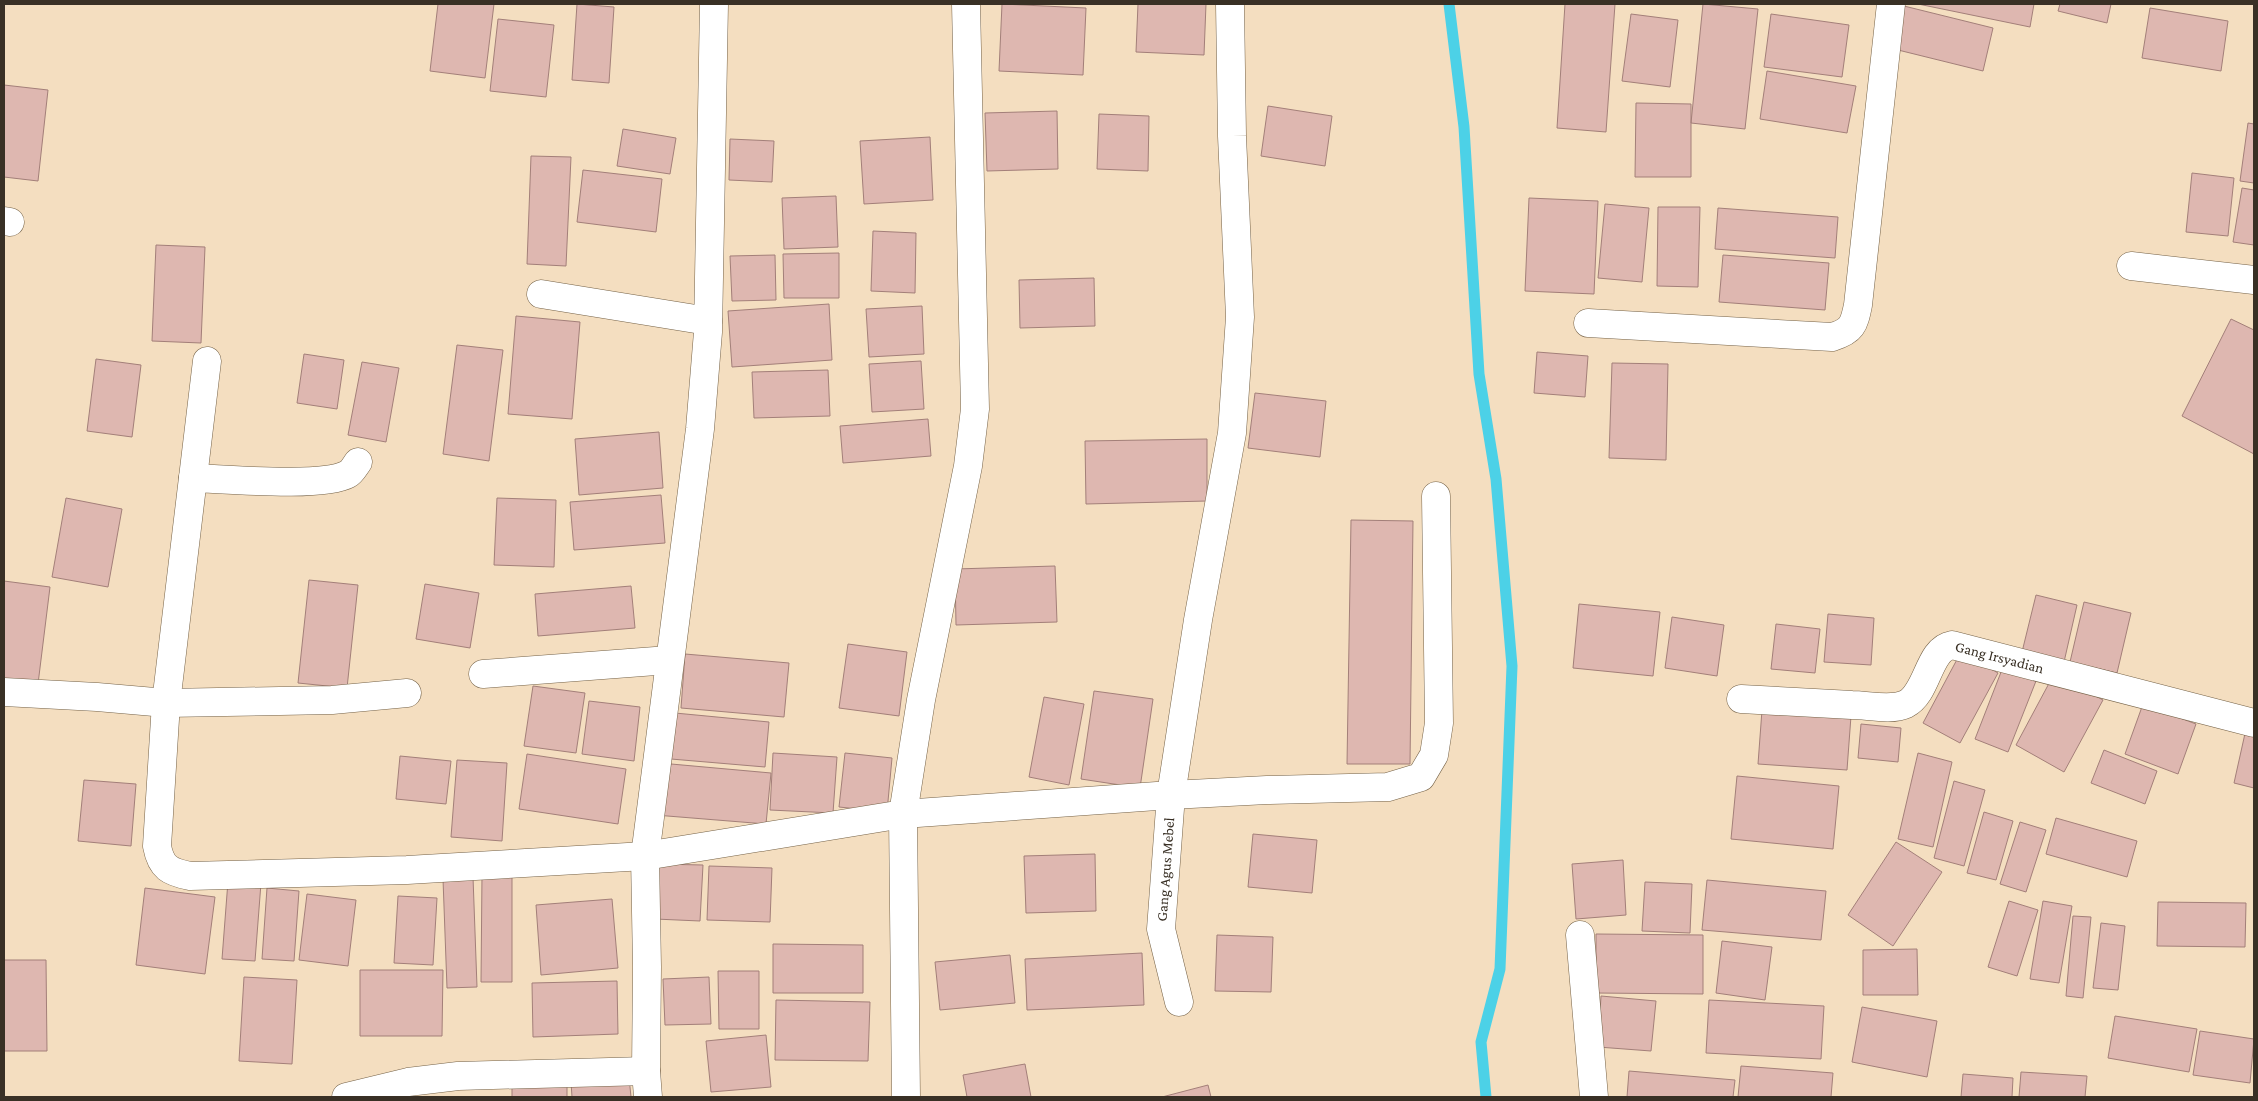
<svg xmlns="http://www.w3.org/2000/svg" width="2258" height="1101" viewBox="0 0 2258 1101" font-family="'Crimson Pro',serif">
<rect width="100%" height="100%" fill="#f4dec0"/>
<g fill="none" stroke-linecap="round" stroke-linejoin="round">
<path stroke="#4cd1e7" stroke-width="11" d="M1449,4L1464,127L1479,374L1496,479L1512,666L1500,969L1481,1042L1486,1097"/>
</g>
<path fill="#deb7b0" stroke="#a37f79" d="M438,4H494L485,78L430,71Z
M577,4L614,7L609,83L572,80Z
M1002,4L1086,8L1083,75L999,71Z
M1138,4H1206L1204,55L1136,52Z
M1565,4H1615L1606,132L1557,128Z
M1703,4L1758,9L1745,129L1691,123Z
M1918,4H2034L2030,27Z
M2060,4H2111L2107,23L2058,11Z
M1904,6L1993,28L1983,71L1894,49Z
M2150,8L2228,21L2221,71L2142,58Z
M1631,14L1678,20L1670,87L1622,81Z
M1771,14L1849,25L1842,77L1764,67Z
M498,19L554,25L546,97L490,91Z
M1767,71L1856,86L1847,133L1760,119Z
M4,85L48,90L38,181L4,177Z
M1636,103L1691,104V177H1635Z
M1268,106L1332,116L1325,166L1261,156Z
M1057,111L1058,169L987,171L985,113Z
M1099,114L1149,116L1148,171L1097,169Z
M2248,123L2254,124V183L2240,181Z
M623,129L676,138L670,174L617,166Z
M930,137L933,200L864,204L860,141Z
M730,139L774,141L772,182L729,180Z
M531,156L571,157L566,266L527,264Z
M583,170L662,179L656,232L577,222Z
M2192,173L2234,178L2228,236L2186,232Z
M2242,188L2254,190V245L2233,242Z
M836,196L838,247L784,249L782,198Z
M1529,198L1598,201L1594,294L1525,291Z
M1605,204L1649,208L1642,282L1598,278Z
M1658,207H1700L1698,287L1657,286Z
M1718,208L1838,217L1835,258L1715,249Z
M873,231L916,233L915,293L871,291Z
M156,245L205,247L201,343L152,341Z
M839,253V298H784L783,254Z
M775,255L776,300L732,301L730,256Z
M1723,255L1829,263L1825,310L1719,302Z
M1094,278L1095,326L1020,328L1019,280Z
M829,304L832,360L732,367L728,311Z
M922,306L924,354L869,357L866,309Z
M516,316L580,322L572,419L508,414Z
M2231,319L2254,330V454L2182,416Z
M457,345L503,350L489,461L443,454Z
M1537,352L1588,356L1585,397L1534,393Z
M304,354L344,360L337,409L297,403Z
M96,359L141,365L132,437L87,431Z
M921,361L924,409L872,412L869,364Z
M362,362L399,368L386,442L348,435Z
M1612,363L1668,364L1666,460L1609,458Z
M828,370L830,416L754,418L752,372Z
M1255,393L1326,401L1320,457L1248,448Z
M928,419L931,456L843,463L840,426Z
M659,432L663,488L579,495L575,439Z
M1207,439V501L1086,504L1085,441Z
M661,495L665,543L574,550L570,502Z
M66,498L122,509L108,587L52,577Z
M497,498L556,500L554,567L494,565Z
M1351,520L1413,521L1410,764H1347Z
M1055,566L1057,622L956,625L955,569Z
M309,580L358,585L347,688L298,683Z
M4,581L50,587L37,692L4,688Z
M425,584L479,593L470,648L416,639Z
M631,586L635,628L538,636L535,594Z
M2036,595L2077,605L2064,662L2022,652Z
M2084,602L2131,613L2117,673L2070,662Z
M1579,604L1660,612L1653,676L1573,668Z
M1828,614L1874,618L1871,665L1824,662Z
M1672,617L1724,625L1717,676L1665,668Z
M1776,624L1820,629L1815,673L1771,669Z
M848,644L907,652L899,716L839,708Z
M1961,652L1998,673L1960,743L1923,723Z
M685,654L789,663L784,717L681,708Z
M2003,667L2036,681L2008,752L1975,739Z
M2054,674L2103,700L2064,772L2016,745Z
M533,686L585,693L576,753L524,746Z
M1094,691L1153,699L1140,788L1081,779Z
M1044,697L1084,704L1069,785L1029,777Z
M589,701L640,707L634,761L582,754Z
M2143,704L2196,724L2178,774L2125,754Z
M1762,710L1851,716L1847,770L1758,764Z
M675,713L769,722L765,767L671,759Z
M1861,724L1901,728L1898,762L1858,758Z
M2246,729L2254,731V788L2234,783Z
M2104,750L2157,771L2145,804L2091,783Z
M773,753L837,757L833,813L770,810Z
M845,753L892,758L887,812L839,807Z
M1918,753L1952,762L1933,847L1898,839Z
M527,754L626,769L618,824L519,809Z
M400,756L451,761L446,804L396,799Z
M457,760L507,763L502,841L451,837Z
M660,763L771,773L766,824L655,815Z
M1737,776L1839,786L1833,849L1731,839Z
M84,780L136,784L131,846L78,841Z
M1954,781L1985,790L1964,866L1934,858Z
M1984,812L2013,821L1996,880L1967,873Z
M2056,818L2137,841L2127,877L2046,854Z
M2020,822L2046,830L2026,892L2000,884Z
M1253,834L1317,840L1312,893L1248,887Z
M1896,842L1942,872L1893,946L1848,915Z
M1095,854L1096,911L1026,913L1024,856Z
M1623,860L1626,915L1576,919L1572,864Z
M657,864L703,865L700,921L655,919Z
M709,866L772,868L770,922L707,920Z
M482,874H512V982H481Z
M473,877L477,987L447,988L443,879Z
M1707,880L1826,891L1821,940L1702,930Z
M228,881L261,883L255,961L222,959Z
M1645,882L1692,884L1690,933L1642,931Z
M145,888L215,897L205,974L136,965Z
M267,888L299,891L294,961L262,959Z
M307,894L356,900L348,966L299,960Z
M398,896L437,898L433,965L394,963Z
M612,899L618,968L541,975L536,905Z
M2009,901L2038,910L2017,976L1988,967Z
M2043,901L2072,906L2059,983L2030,979Z
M2158,902L2246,903L2245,947L2157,946Z
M2073,916L2091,917L2083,998L2066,996Z
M2101,923L2125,926L2118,990L2093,988Z
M1596,934L1703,935V994L1596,993Z
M1217,935L1273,937L1271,992L1215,991Z
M1722,941L1772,947L1765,1000L1716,993Z
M773,944L863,945V993H773Z
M1917,949L1918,995H1863V950Z
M1142,953L1144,1005L1027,1010L1025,959Z
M1010,955L1015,1003L940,1010L935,962Z
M4,960H46L47,1051H4Z
M360,970H443L442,1036H360Z
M718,971H759V1029H719Z
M244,977L297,980L292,1064L239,1061Z
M709,977L711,1024L665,1025L663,979Z
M617,981L618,1034L533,1037L532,983Z
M1601,996L1656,1001L1651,1051L1598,1047Z
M776,1000L870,1002L868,1061L775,1060Z
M1709,1000L1824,1006L1821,1059L1706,1053Z
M1862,1007L1937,1021L1927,1077L1852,1062Z
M2115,1016L2197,1029L2189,1072L2108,1058Z
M2200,1031L2254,1039L2250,1083L2193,1075Z
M766,1035L771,1087L711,1092L706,1041Z
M1025,1064L1031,1097H967L963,1075Z
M1741,1066L1833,1073L1831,1097H1738Z
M1629,1071L1735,1080L1733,1097H1627Z
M2021,1072L2087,1076L2085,1097H2019Z
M1963,1074L2013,1078L2012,1097H1961Z
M629,1077L631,1097H572L571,1082Z
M567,1081V1097H512V1083Z
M1208,1085L1211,1097H1162Z"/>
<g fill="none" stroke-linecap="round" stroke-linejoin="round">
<defs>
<g id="street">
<path d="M4,221L10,222"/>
<path d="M2131,266L2254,280"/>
<path d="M541,294L708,321"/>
<path d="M1588,323L1832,337C1852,331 1854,325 1858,305L1891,4"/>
<path d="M207,361L166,703L157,846C161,868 170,872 190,876L407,870L645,856L903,814L1171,795L1267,790L1388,787L1421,777L1434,755L1439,723L1436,496"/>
<path d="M193,478C226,479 323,488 348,474C352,472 355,466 358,462"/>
<path d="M483,674L669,660"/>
<path d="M4,692L97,697L166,703L332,700L407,693"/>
<path id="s1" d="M1741,699C1778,701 1815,703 1852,705C1868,705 1891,711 1906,704C1928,693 1928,649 1952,645L2254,723"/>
<path d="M1580,935L1594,1097"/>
<path id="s2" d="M1179,1002L1161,929L1171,795L1198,620L1232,433L1240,317L1232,136L1230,4"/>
<path d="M346,1097L408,1082L458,1076L646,1071"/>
<path d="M648,1097L646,1071L647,967L645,856L700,429L708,332L714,4"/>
<path d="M906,1097L903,814L921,700L968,466L975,409L966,4"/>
</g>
</defs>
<use href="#street" stroke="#756247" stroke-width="29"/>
<use href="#street" stroke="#fff" stroke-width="28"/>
</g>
<g text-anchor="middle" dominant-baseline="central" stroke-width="4" stroke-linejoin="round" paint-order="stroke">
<g font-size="15" fill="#393025" stroke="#fff">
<text stroke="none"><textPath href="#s1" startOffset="292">Gang Irsyadian</textPath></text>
<text stroke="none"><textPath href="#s2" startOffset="135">Gang Agus Mebel</textPath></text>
</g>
</g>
<rect width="2258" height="1101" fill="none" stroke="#393025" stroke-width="10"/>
</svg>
